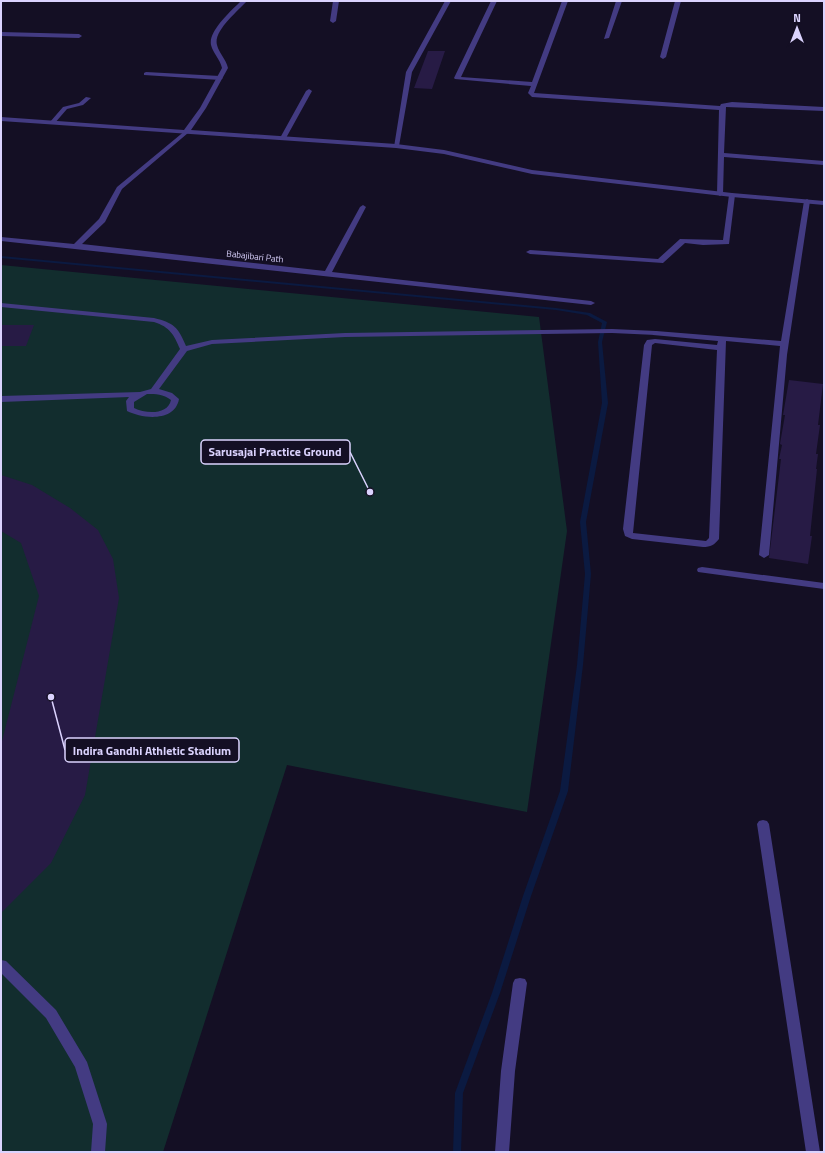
<svg xmlns="http://www.w3.org/2000/svg" width="825" height="1153" viewBox="0 0 825 1153" font-family="'Titillium Web',sans-serif">
<rect width="100%" height="100%" fill="#140f24"/>
<path fill="#122d2e" d="M1,265L539,317L567,531L527,812L287,765L163,1152H1Z"/>
<g fill="none" stroke-linecap="round" stroke-linejoin="round">
<path fill="#0b1a41" fill-rule="evenodd" d="M1,256L556,308L590,313L607,322L602,342L608,403L586,522L591,574L583,665L568,791L531,896L500,993L463,1093L461,1152H453L455,1093L492,993L523,896L560,791L577,665L585,574L580,522L602,403L598,342L602,323L587,315L556,310L1,258Z"/>
</g>
<path fill="#271b45" d="M428,51H445L432,89L414,88Z
M1,325H34L26,346H1Z
M789,380L823,384L818,425H820L816,454H818L816,469H817L810,536H812L808,564L769,558L781,459H779L782,445L780,444L781,438L785,415H783Z
M1,475L32,485L70,508L98,530L113,559L119,598L85,795L51,863L1,913V745L39,596L21,543L1,531Z"/>
<g fill="none" stroke-linecap="round" stroke-linejoin="round">
<path fill="#433b82" fill-rule="evenodd" d="M86,97L91,98L83,105L67,109L54,124H50V122L63,107L79,103Z
M1,303L154,318C174,323 178,327 186,346L212,340L345,333L612,329L656,331L660,333L656,335L612,333L345,337L212,344L187,351L159,389L172,393L179,399C175,422 143,419 127,411L126,401L129,397L1,402V396L140,392L151,389L180,349C174,335 170,327 154,322L1,307ZM147,394C156,394 163,394 171,400C168,415 146,414 134,408V402Z
M1,960L6,961L56,1010L87,1062L107,1124L105,1152H91L93,1124L75,1067L46,1018L1,973Z"/>
<path fill="#433b82" fill-rule="evenodd" d="M333,1H339L336,21L333,23L330,21Z
M445,1H451L412,72L399,146L394,147L406,72Z
M491,1H497L461,77L532,82L562,1H568L534,93L720,106L721,104L732,102L824,107V111L726,107L724,153L824,161V165L724,157L723,194L720,196L717,194L719,110L532,97L528,93L531,86L455,79L454,78Z
M616,1H622L609,38L604,39Z
M675,1H681L666,57L663,59L660,57Z
M1,32L79,34L82,36L79,38L1,36Z
M146,72L220,76L223,78L220,80L144,75V73Z
M309,89L312,91L286,138L281,139L280,138L306,91Z
M186,130L188,131V133L122,189L105,222L82,244L325,271L360,207L363,205L366,207L332,272L591,301L595,303L591,305L1,241V237L74,244L99,219L117,187Z
M732,193L735,195L729,244L703,245L685,243L663,263L530,254L526,252L530,250L658,259L680,239L723,240L729,195Z
M807,199L810,201L787,355L769,555L764,558L759,555L780,346L726,341L719,539C714,545 711,547 703,547L632,539L625,536L623,529L644,345L647,340L655,339L717,345L718,341L653,335L652,333L656,331L781,341L804,201ZM655,343L717,350L709,538L706,541L633,533L652,345Z
M702,567L824,583V589L698,572L697,570L698,568Z
M763,820L767,821L769,824L820,1152H806L757,824L759,821Z
M520,978L525,979L527,983L515,1071L509,1152H495L501,1071L513,983L515,979Z"/>
<path fill="#433b82" fill-rule="evenodd" d="M241,1H247C238,11 213,31 217,45C219,53 226,59 228,68L206,108L191,130L396,144L444,150L532,170L732,193L824,201V205L732,197L532,174L444,154L396,148L1,121V117L184,130L200,108L222,68C220,59 213,53 211,45C208,31 232,10 241,1Z"/>
</g>
<g text-anchor="middle" dominant-baseline="central" stroke-width="3" stroke-linejoin="round" paint-order="stroke">
<g font-size="9" fill="#dbd3fe" stroke="#140f24">
<text transform="translate(255 256) rotate(6)">Babajibari Path</text>
</g>
</g>
<path fill="none" stroke="#dbd3fe" stroke-width="1.5" d="M370 492L350 452M51 697L65 750"/>
<g fill="#dbd3fe" stroke="#140f24" stroke-width="1.5">
<circle cx="370" cy="492" r="4"/>
<circle cx="51" cy="697" r="4"/>
</g>
<g fill="#140f24" stroke="#dbd3fe" stroke-width="1.5">
<rect x="201" y="440" width="149" height="24" rx="4"/>
<rect x="65" y="738" width="174" height="24" rx="4"/>
</g>
<g font-size="12" text-anchor="middle" font-weight="bold" fill="#dbd3fe">
<text x="275" y="456">Sarusajai Practice Ground</text>
<text x="152" y="755">Indira Gandhi Athletic Stadium</text>
</g>
<rect width="825" height="1153" fill="none" stroke="#dbd3fe" stroke-width="4"/>
<g transform="translate(797 28)" stroke="#140f24" stroke-width="3" paint-order="stroke">
<path d="M0-3L7 15L0 10L-7 15Z" fill="#dbd3fe"/>
<text y="-6" font-size="11" font-weight="bold" text-anchor="middle" fill="#dbd3fe">N</text>
</g>
</svg>
